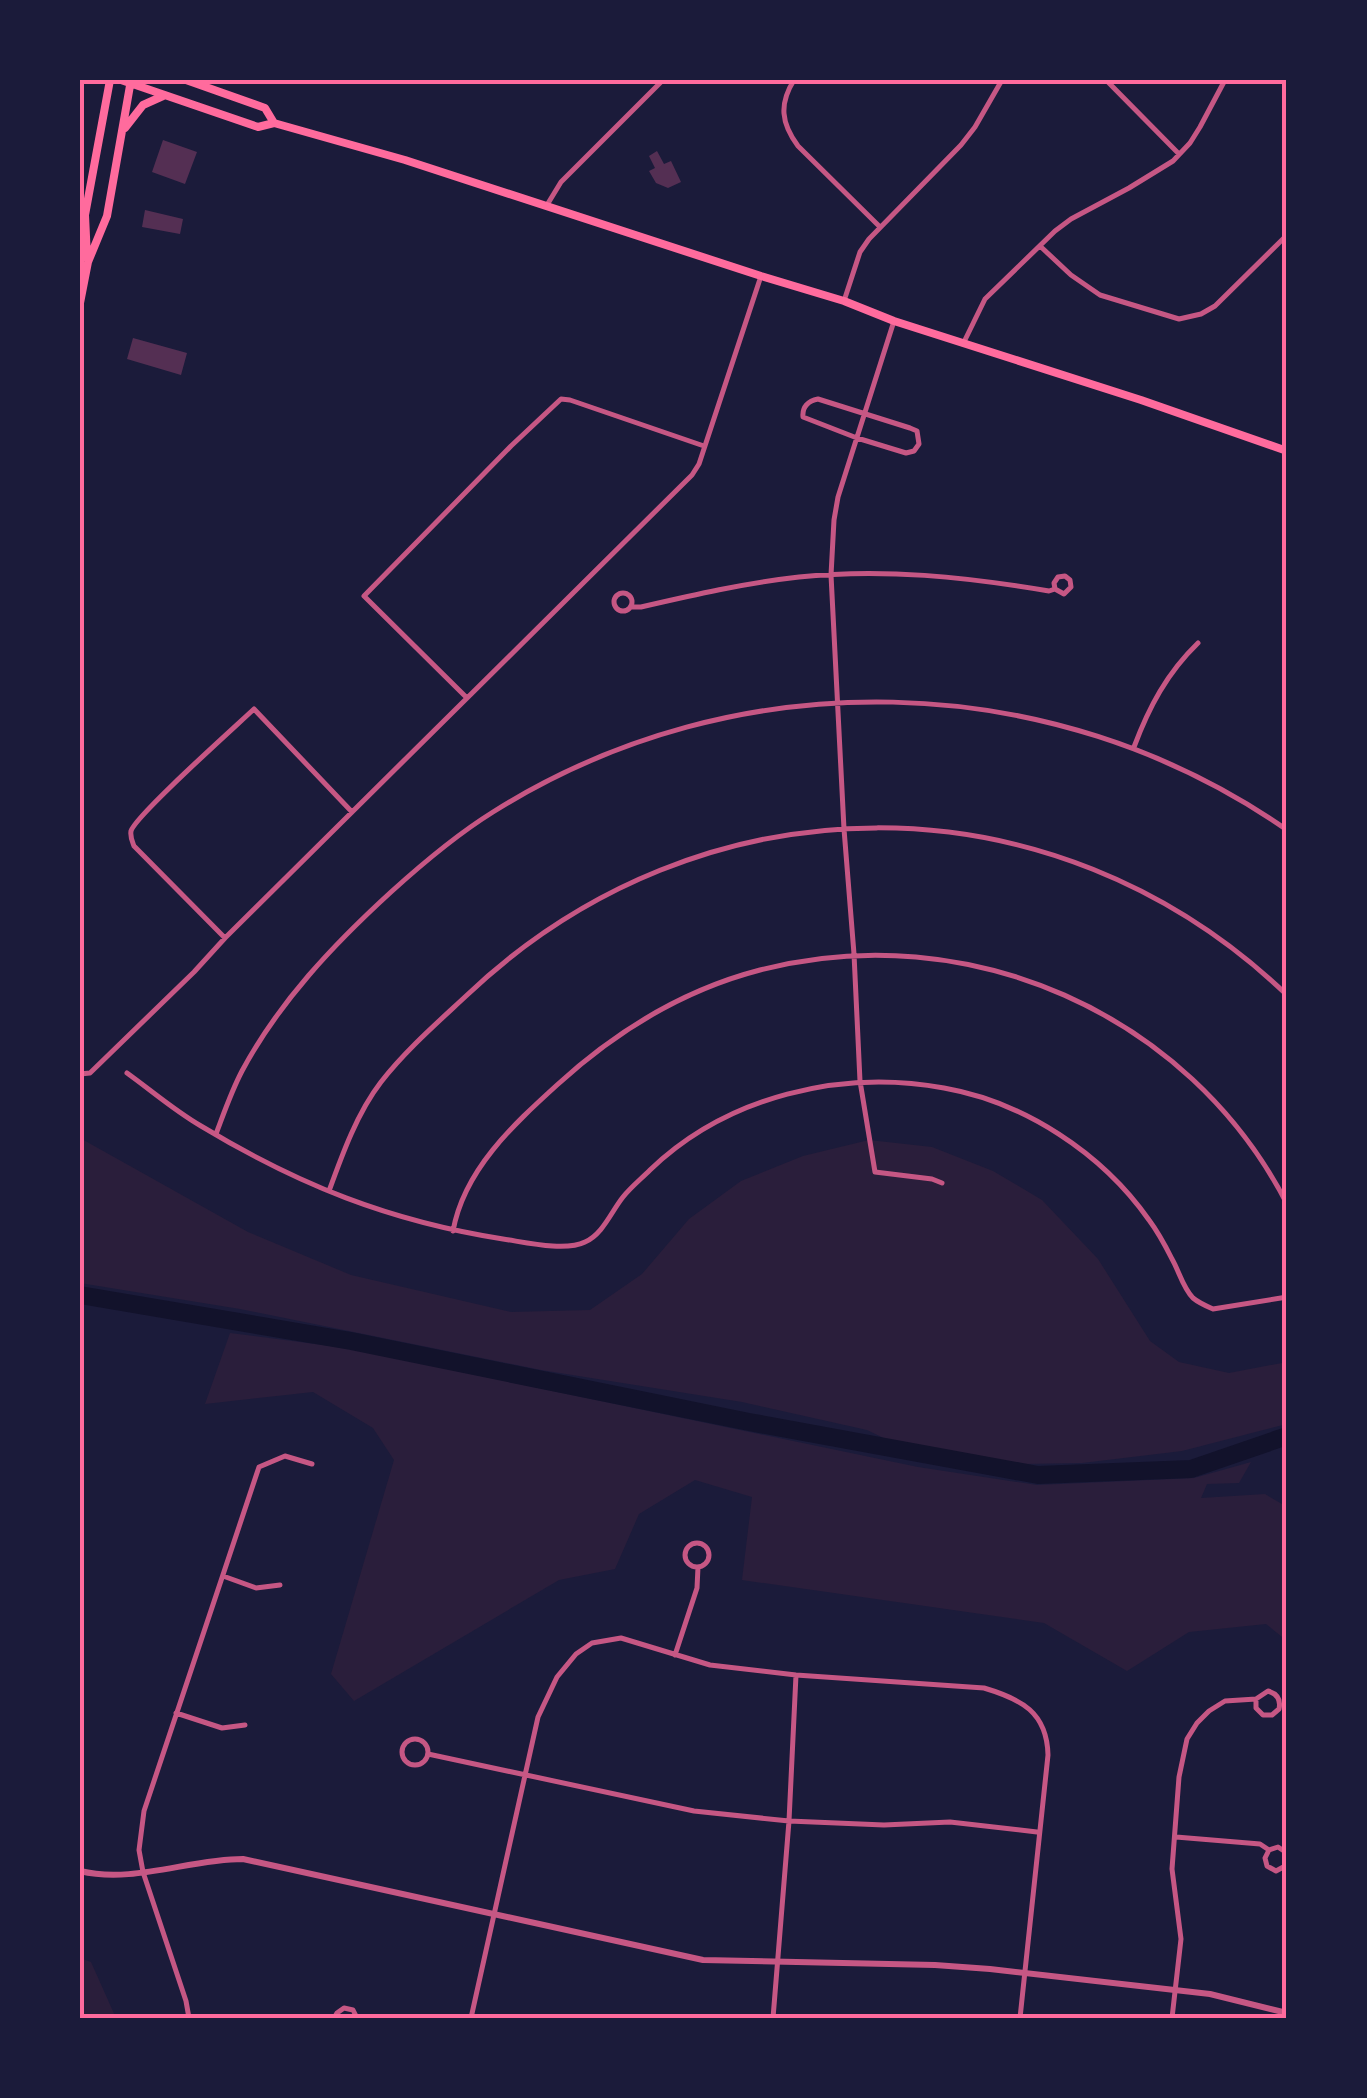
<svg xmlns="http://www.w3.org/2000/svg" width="1367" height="2098" viewBox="0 0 1367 2098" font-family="Georgia,serif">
<rect width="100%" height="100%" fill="#1b1b3a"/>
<path fill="#2a1e3b" d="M80,1138L248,1232L351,1275L511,1312L590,1310L642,1274L689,1219L741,1181L803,1156L869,1140L932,1147L993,1171L1042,1200L1098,1259L1150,1341L1179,1362L1229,1373L1287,1362V1424L1182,1451L1082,1463L1020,1464L894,1443L867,1430L742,1402L541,1370L240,1309L80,1283Z
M230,1333L346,1348L918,1467L1037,1485L1194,1478L1251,1462L1239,1483L1207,1484L1201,1498L1265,1494L1287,1507V1641L1266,1624L1189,1632L1127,1671L1044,1623L742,1580L752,1497L695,1480L639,1514L615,1569L559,1580L354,1701L331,1674L394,1460L373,1428L313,1392L205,1404Z
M80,1958L91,1962L116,2018H80Z"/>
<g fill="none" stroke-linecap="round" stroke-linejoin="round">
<path stroke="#12122b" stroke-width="18" d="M80,1295L351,1341L749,1422L1038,1475L1191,1469L1287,1436"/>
</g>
<path fill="#542f53" d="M163,140L197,152L185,184L152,172Z
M657,151L664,164L671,161L681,182L668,188L656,183L649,171L655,168L649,156Z
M145,210L183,219L180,234L142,227Z
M133,338L187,353L181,375L127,359Z"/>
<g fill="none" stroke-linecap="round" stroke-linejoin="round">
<path stroke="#c65784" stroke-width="5" d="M794,80C779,104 781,123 798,146L879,226
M1106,80L1179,154
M547,205L561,182L663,80
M1040,246L1071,275L1100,295L1179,319L1201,314L1215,306L1287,235
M844,301L860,252L869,239L961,145L975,127L1002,80
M894,321L838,497L834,520L831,575L844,829L854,954L860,1081L875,1172L932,1179L942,1183
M963,344L985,299L1055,231L1071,219L1129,188L1173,161L1190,143L1200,127L1225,80
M818,399L910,428L917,431L919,444L914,451L906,453L857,438L803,417C802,407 808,401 818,399Z
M614 602a9 9 0 1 1 18 0a9 9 0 1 1-18 0Z
M631,607H641C693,595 745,583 799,577C883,568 966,577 1049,591L1055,589L1064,594L1071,587L1070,580L1065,576L1058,577L1054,583L1055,589
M466,697L364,596L511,446L561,399L570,400L704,446
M1134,747C1149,707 1167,673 1198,643
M225,938L134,846C132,841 130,837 131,831C135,816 236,726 254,709L352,812
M127,1073C152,1091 175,1111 201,1126C299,1185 389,1221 503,1239C524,1242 565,1252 585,1242C603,1234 611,1212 623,1197C631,1187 641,1179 650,1170C727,1096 841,1069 944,1088C1024,1102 1102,1153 1149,1220C1158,1232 1165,1245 1172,1259C1179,1271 1183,1288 1193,1298C1199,1303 1206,1306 1213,1309L1287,1297
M80,1074L90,1073L194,972L225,938L692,475L699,464L761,276
M216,1134C224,1113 231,1092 242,1071C279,1002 333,945 391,892C423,863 456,835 493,812C736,659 1052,666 1287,830
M329,1191C342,1155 357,1113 381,1082C405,1051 437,1023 466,996C700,773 1053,771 1287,995
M453,1231C464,1170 513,1125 557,1085C615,1032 683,990 760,970C967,916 1189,1013 1287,1204
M685 1555a12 12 0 1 1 24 0a12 12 0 1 1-24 0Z
M223,1576L256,1588L280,1585
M675,1655L697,1588L698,1567
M176,1713L222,1728L245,1725
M402 1752a13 13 0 1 1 26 0a13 13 0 1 1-26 0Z
M428,1754L694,1811L789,1821L884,1825L950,1822L1037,1832
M1176,1837L1260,1844L1269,1850L1278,1847L1287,1853
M1269,1850L1265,1858L1267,1866L1276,1871L1287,1865
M189,2018L186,2001L143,1872L139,1850L144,1811L259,1467L285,1456L312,1464
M334,2018L337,2013L344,2008L353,2010L357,2018
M471,2018L538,1717L557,1677L576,1654L592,1643L621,1638L710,1665L796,1675L984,1688C1021,1699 1047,1712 1048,1755L1020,2018
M773,2018L789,1821L796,1675
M1172,2018L1181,1939L1172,1869L1179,1777L1187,1739L1197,1723L1209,1711L1225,1701L1256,1699L1268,1691C1278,1694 1281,1700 1279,1709L1272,1715H1263L1256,1708V1699"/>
<path stroke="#c65784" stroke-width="6" d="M80,1871C133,1884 189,1859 243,1859L703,1960L935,1965L990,1969L1210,1994L1287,2013"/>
<path stroke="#ff6b9d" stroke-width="8" d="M121,80L258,127L274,123L405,160L761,276L844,301L894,321L1141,400L1287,451
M186,80L265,108L274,123
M125,128L143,105L163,96
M87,258L85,215L110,80
M80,303L88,262L107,216L131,80"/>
</g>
<rect width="1367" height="2098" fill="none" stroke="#1b1b3a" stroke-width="165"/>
<rect x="82" y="82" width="1202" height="1934" fill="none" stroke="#ff6b9d" stroke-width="4"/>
</svg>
